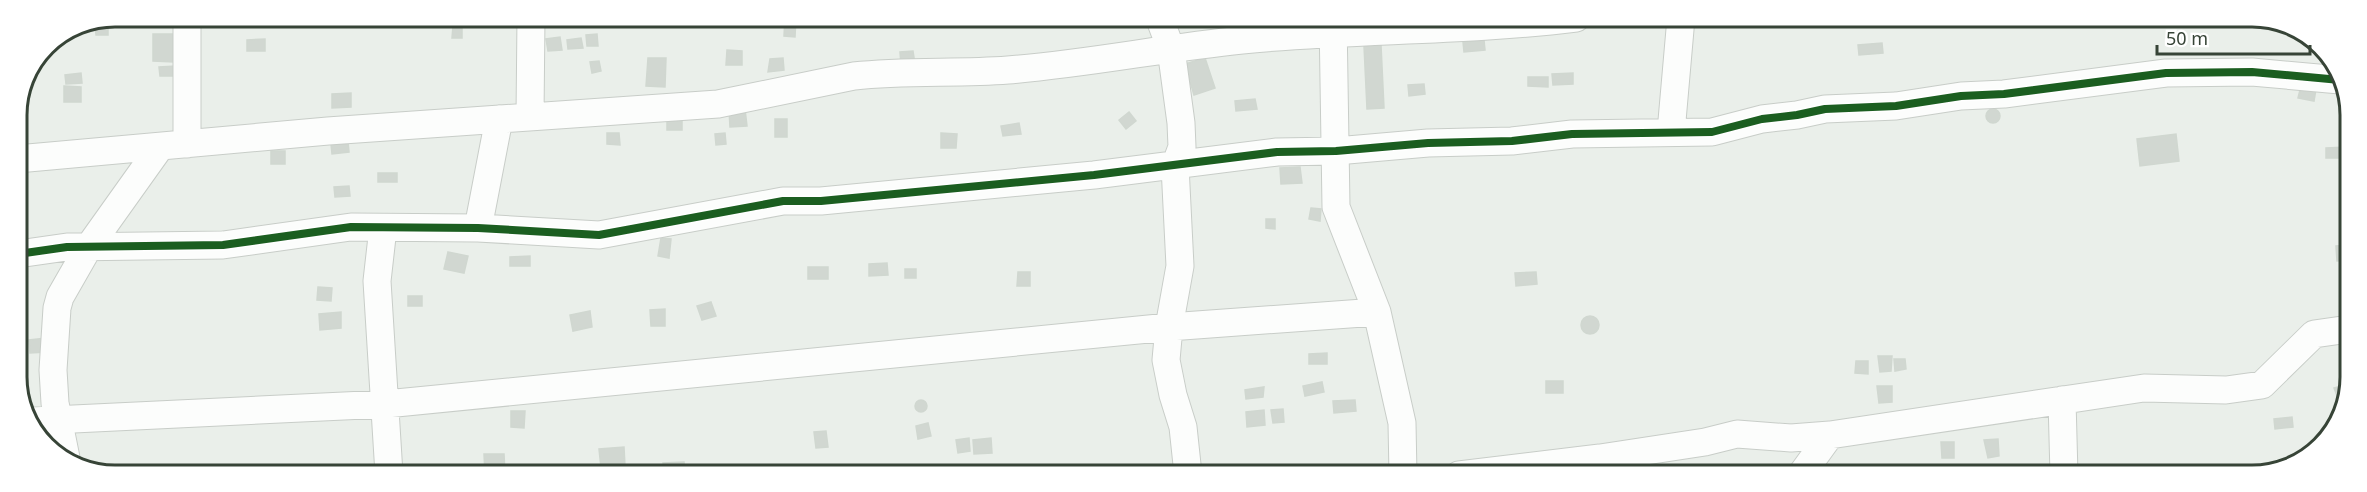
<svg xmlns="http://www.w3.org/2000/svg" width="2367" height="492" viewBox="0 0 2367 492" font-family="'Noto Sans',sans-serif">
<rect width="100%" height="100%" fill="#eaefea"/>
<path fill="#d1d7d1" stroke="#d0d7d0" stroke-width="1.5" d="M126,17H140V25L127,26Z
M452,17H470L471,22L453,25Z
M785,17H796L795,37L784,36Z
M2218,18H2234V24H2218Z
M2261,18H2271L2278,22L2273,27H2267Z
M108,23V35H96L95,25Z
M453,26H462V38H452Z
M153,34H174V62L153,61Z
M597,34L598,46H587L586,35Z
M560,37L562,50L548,51L546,39Z
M581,38L583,48L568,49L567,40Z
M265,39V51H247V40Z
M1484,40L1485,50L1464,52L1463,42Z
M1882,43L1883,53L1859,55L1858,45Z
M1381,45L1384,108L1367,109L1364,46Z
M727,50L742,51V65H726Z
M913,51L915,64L901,65L900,52Z
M648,58H666L665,87L646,86Z
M783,58L784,70L768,72L770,59Z
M1205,58L1215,88L1194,95L1185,64Z
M599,61L601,71L592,73L590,62Z
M176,66V76H160L159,67Z
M81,73L82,83L66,84L65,75Z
M1573,73V84L1553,85L1552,74Z
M1528,77H1548V87L1528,86Z
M1424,84L1425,94L1409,96L1408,85Z
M64,86L81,87V102H64Z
M2301,86L2316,89L2314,101L2298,98Z
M351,93V107L332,108V94Z
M1255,99L1257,109L1236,111L1235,101Z
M1986 116a7 7 0 1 1 14 0a7 7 0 1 1-14 0Z
M745,109L747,126L730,127L729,110Z
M1129,112L1136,121L1126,129L1119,120Z
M667,114H682V130H667Z
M775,119H787V137H775Z
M1019,123L1021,134L1003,136L1001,126Z
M607,133H619L620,145L607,144Z
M725,133L726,144L716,145L715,134Z
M941,133L957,134L956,148H941Z
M2176,134L2179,161L2140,166L2137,139Z
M348,142L349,152L332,154L331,144Z
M2347,147V158H2326V148Z
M271,151H285V164H271Z
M1300,167L1302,183L1281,184L1280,168Z
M378,173H397V182H378Z
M349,186L350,196L335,197L334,187Z
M1311,208L1321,209L1320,221L1309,219Z
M1266,219H1275V229L1266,228Z
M661,238L671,239L669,258L658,256Z
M2349,245V260L2337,261L2336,246Z
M448,252L468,256L464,273L444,269Z
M530,256V266H510V257Z
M887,263L888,275L869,276V264Z
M808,267H828V279H808Z
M905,269H916V278H905Z
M1018,272H1030V286H1017Z
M1536,272L1537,284L1516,286L1515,273Z
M318,287L332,288L331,301L317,300Z
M408,296H422V306H408Z
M711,302L716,316L702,320L697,306Z
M665,309V326H651L650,310Z
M590,311L592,327L573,331L570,315Z
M341,312V328L320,330L319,314Z
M1581 325a9 9 0 1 1 18 0a9 9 0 1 1-18 0Z
M46,338L47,352L30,353L29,340Z
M1327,353V364H1309V354Z
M1878,356H1892L1891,371L1880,372Z
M1894,359H1905L1906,369L1895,371Z
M1856,361H1868V374L1855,373Z
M1546,381H1563V393H1546Z
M1322,382L1324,392L1305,396L1303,386Z
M2349,384V395L2338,398L2334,388Z
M1877,386H1892V402L1879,403Z
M1264,387L1263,397L1246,399L1245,390Z
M915 406a6 6 0 1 1 12 0a6 6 0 1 1-12 0Z
M1355,400L1356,411L1334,413L1333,401Z
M1283,409L1284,422L1273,423L1271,410Z
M1264,410L1265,425L1247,427L1246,412Z
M511,411H525L524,428L511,427Z
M2292,417L2293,427L2275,429L2274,419Z
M928,423L931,436L918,439L916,426Z
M826,431L828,447L816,448L814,432Z
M969,438L970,451L958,453L956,440Z
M991,438L992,453L974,454L973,440Z
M1998,439L1999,456L1988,458L1984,440Z
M1941,442H1954V458H1942Z
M624,447L625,466L601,468L599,449Z
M484,454H504L505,473L485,474Z
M684,462L685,474H664L663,463Z"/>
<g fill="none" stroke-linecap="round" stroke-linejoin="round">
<defs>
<path id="minor" d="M1159,17L1171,49L1181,123L1182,147L1175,166L1180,266L1169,327L1166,360L1173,395L1183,427L1188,474
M1333,18L1336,207L1377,312L1402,423L1403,475
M530,116L531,17
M1671,132L1681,18
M187,144V17
M17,159L328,131L718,104L854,76C905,70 957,74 1008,70C1086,64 1163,48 1242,40C1353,29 1465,32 1576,18
M383,228L377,281L389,474
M478,228L499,119
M18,254L67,247L223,245L351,227L478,228L599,235L783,201H821L1094,175L1277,152L1336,151L1428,143L1512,141L1572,134L1712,132L1762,119L1797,115L1825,109L1896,106L1961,96L2004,94L2166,73L2252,72L2340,80
M2062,400L2064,475
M32,421L386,404L1169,327L1377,312
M66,458L55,403L53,370L57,308L60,297L88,248L160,147
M1459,475L1600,458L1705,442L1737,434L1791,438L1830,435
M1801,475L1830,435L2144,388L2226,390L2262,385L2314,334L2349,329"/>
</defs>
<use href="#minor" stroke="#c8cdc8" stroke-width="29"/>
<use href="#minor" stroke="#fcfdfc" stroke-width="27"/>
<defs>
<path id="cycleway" d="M18,254L67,247L223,245L351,227L478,228L599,235L783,201H821L1094,175L1277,152L1336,151L1428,143L1512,141L1572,134L1712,132L1762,119L1797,115L1825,109L1896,106L1961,96L2004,94L2166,73L2252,72L2340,80"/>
</defs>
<use href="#cycleway" stroke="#fff" stroke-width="11"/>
<use href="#cycleway" stroke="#1b5e20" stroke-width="8"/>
</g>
<path d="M0 0H2367V492H0ZM115 27H2252A88 88 0 0 1 2340 115V377A88 88 0 0 1 2252 465H115A88 88 0 0 1 27 377V115A88 88 0 0 1 115 27Z" fill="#fff" fill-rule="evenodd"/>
<path fill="none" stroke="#374437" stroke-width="3" d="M115 27H2252A88 88 0 0 1 2340 115V377A88 88 0 0 1 2252 465H115A88 88 0 0 1 27 377V115A88 88 0 0 1 115 27Z"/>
<path d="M2157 45v9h153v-9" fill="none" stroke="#374437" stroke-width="3"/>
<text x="2166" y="45" font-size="18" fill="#374437" stroke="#ffffff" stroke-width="4.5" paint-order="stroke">50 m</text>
</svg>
